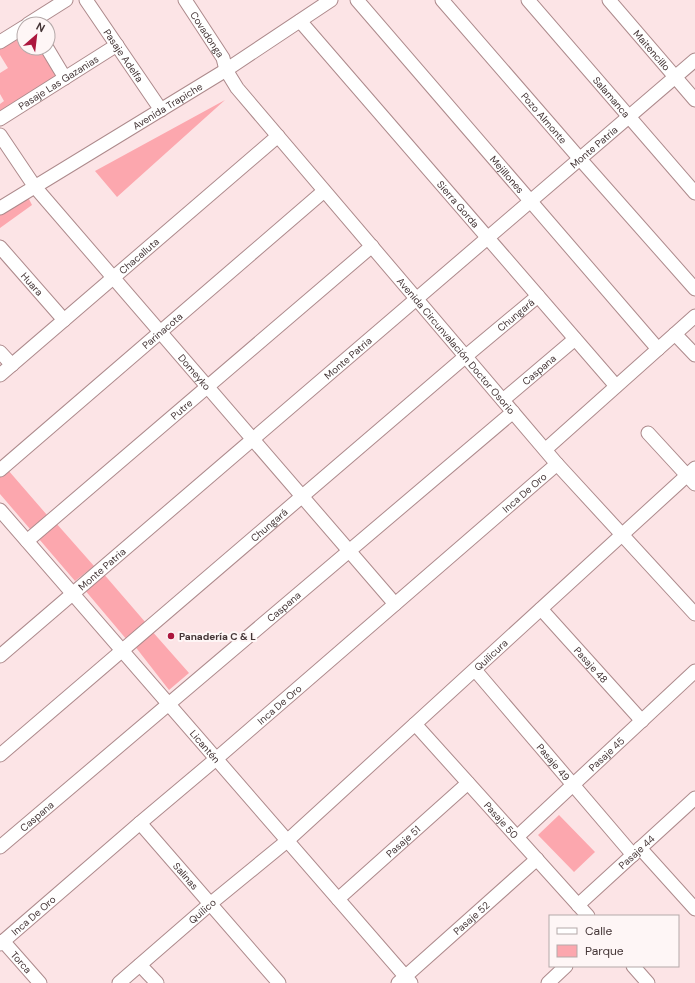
<svg xmlns="http://www.w3.org/2000/svg" width="695" height="983" viewBox="0 0 695 983" font-family="'DM Sans',sans-serif">
<rect width="100%" height="100%" fill="#fce4e6"/>
<path fill="#fca7ae" d="M24,29V48H46L63,77L0,118V104L4,101L0,94V73L8,68L0,55V44Z
M225,100L117,197L95,171Z
M28,197L32,205L0,228V215Z
M8,470L47,515L30,529L0,494V477Z
M56,523L94,566L75,581L39,539Z
M102,572L146,623L127,640L84,589Z
M151,630L189,673L169,690L134,645Z
M559,815L595,852L574,872L538,835Z"/>
<g fill="none" stroke-linecap="round" stroke-linejoin="round">
<defs>
<g id="minor">
<path id="s1" d="M86,0L161,110"/>
<path id="s2" d="M185,0L223,58L226,70L237,88L557,464L695,614"/>
<path id="s3" d="M357,0L658,349"/>
<path id="s4" d="M442,0L580,159L695,289"/>
<path id="s5" d="M528,0L695,193"/>
<path id="s6" d="M609,0L695,100"/>
<path id="s7" d="M300,21L616,386"/>
<path d="M28,24L66,0"/>
<path d="M0,42L24,27"/>
<path d="M47,48L65,78"/>
<path id="s8" d="M0,119L117,45"/>
<path id="s9" d="M0,135L35,187L395,604"/>
<path id="s10" d="M0,208L226,70L331,0"/>
<path id="s11" d="M0,247L64,320"/>
<path d="M675,334L695,355"/>
<path d="M0,352L12,365"/>
<path id="s12" d="M0,375L278,136"/>
<path id="s13" d="M503,400L575,339"/>
<path d="M648,433L695,484"/>
<path d="M546,449L695,316"/>
<path id="s14" d="M0,470L324,191"/>
<path id="s15" d="M0,510L411,983"/>
<path id="s16" d="M27,541L372,246"/>
<path id="s17" d="M541,609L642,721"/>
<path id="s18" d="M0,656L695,60"/>
<path id="s19" d="M475,670L633,855"/>
<path id="s20" d="M415,724L588,916"/>
<path id="s21" d="M0,755L466,356L538,296"/>
<path id="s22" d="M140,823L279,983"/>
<path id="s23" d="M517,837L695,671"/>
<path id="s24" d="M0,847L513,412"/>
<path d="M640,848L695,909"/>
<path id="s25" d="M338,899L468,783"/>
<path id="s26" d="M578,905L695,798"/>
<path id="s27" d="M3,941L40,983"/>
<path id="s28" d="M0,944L140,823L216,759L557,464"/>
<path d="M140,965L157,983"/>
<path d="M633,966L648,983"/>
<path id="s29" d="M119,983L210,904L287,841L695,468"/>
<path id="s30" d="M398,983L537,859"/>
<path d="M548,983L566,966"/>
</g>
</defs>
<use href="#minor" stroke="#ad8a8c" stroke-width="15"/>
<use href="#minor" stroke="#fff" stroke-width="13"/>
</g>
<circle fill="#ac173e" stroke="#fef6f6" stroke-width="1.5" cx="171" cy="636" r="4"/>
<g text-anchor="middle" dominant-baseline="central" stroke-width="4" stroke-linejoin="round" paint-order="stroke">
<g font-size="10" fill="#443536" stroke="#fef6f6">
<text stroke="none"><textPath href="#s2" startOffset="41">Covadonga</textPath></text>
<text stroke="none"><textPath href="#s6" startOffset="66">Maitencillo</textPath></text>
<text stroke="none"><textPath href="#s1" startOffset="67">Pasaje Adelfa</textPath></text>
<text stroke="none"><textPath href="#s8" startOffset="69">Pasaje Las Gazanias</textPath></text>
<text stroke="none"><textPath href="#s5" startOffset="128">Salamanca</textPath></text>
<text stroke="none"><textPath href="#s10" startOffset="196">Avenida Trapiche</textPath></text>
<text stroke="none"><textPath href="#s4" startOffset="156">Pozo Almonte</textPath></text>
<text stroke="none"><textPath href="#s18" startOffset="782">Monte Patria</textPath></text>
<text stroke="none"><textPath href="#s3" startOffset="230">Mejillones</textPath></text>
<text stroke="none"><textPath href="#s7" startOffset="242">Sierra Gorda</textPath></text>
<text stroke="none"><textPath href="#s12" startOffset="183">Chacalluta</textPath></text>
<text stroke="none"><textPath href="#s11" startOffset="49">Huara</textPath></text>
<text stroke="none"><textPath href="#s21" startOffset="678">Chungará</textPath></text>
<text stroke="none"><textPath href="#s14" startOffset="214">Parinacota</textPath></text>
<text stroke="none"><textPath href="#s2" startOffset="441">Avenida Circunvalación Doctor Osorio</textPath></text>
<text stroke="none"><textPath href="#s18" startOffset="458">Monte Patria</textPath></text>
<text stroke="none"><textPath href="#s13" startOffset="47">Caspana</textPath></text>
<text stroke="none"><textPath href="#s9" startOffset="307">Domeyko</textPath></text>
<text stroke="none"><textPath href="#s16" startOffset="203">Putre</textPath></text>
<text stroke="none"><textPath href="#s28" startOffset="692">Inca De Oro</textPath></text>
<text stroke="none"><textPath href="#s21" startOffset="354">Chungará</textPath></text>
<text stroke="none"><textPath href="#s18" startOffset="134">Monte Patria</textPath></text>
<text stroke="none"><textPath href="#s24" startOffset="372">Caspana</textPath></text>
<text stroke="none"><textPath href="#s29" startOffset="496">Quilicura</textPath></text>
<text stroke="none"><textPath href="#s17" startOffset="75">Pasaje 48</textPath></text>
<text stroke="none"><textPath href="#s28" startOffset="368">Inca De Oro</textPath></text>
<text stroke="none"><textPath href="#s15" startOffset="313">Licantén</textPath></text>
<text stroke="none"><textPath href="#s23" startOffset="122">Pasaje 45</textPath></text>
<text stroke="none"><textPath href="#s19" startOffset="121">Pasaje 49</textPath></text>
<text stroke="none"><textPath href="#s24" startOffset="48">Caspana</textPath></text>
<text stroke="none"><textPath href="#s20" startOffset="129">Pasaje 50</textPath></text>
<text stroke="none"><textPath href="#s25" startOffset="87">Pasaje 51</textPath></text>
<text stroke="none"><textPath href="#s26" startOffset="79">Pasaje 44</textPath></text>
<text stroke="none"><textPath href="#s22" startOffset="70">Salinas</textPath></text>
<text stroke="none"><textPath href="#s29" startOffset="110">Quilico</textPath></text>
<text stroke="none"><textPath href="#s28" startOffset="44">Inca De Oro</textPath></text>
<text stroke="none"><textPath href="#s30" startOffset="98">Pasaje 52</textPath></text>
<text stroke="none"><textPath href="#s27" startOffset="28">Torca</textPath></text>
</g>
<g font-size="10" font-weight="bold" fill="#443536" stroke="#fef6f6" text-anchor="start">
<text x="179" y="636">Panadería C &amp; L</text>
</g>
</g>
<rect x="549" y="915" width="130" height="52" fill="#fef6f6" stroke="#b4a9a9"/>
<rect x="557" y="928" width="20" height="6" fill="#ffffff" stroke="#b4a9a9"/>
<text x="585" y="935" font-size="12" fill="#443536">Calle</text>
<rect x="557" y="945" width="20" height="12" fill="#fca7ae" stroke="#b4a9a9"/>
<text x="585" y="955" font-size="12" fill="#443536">Parque</text>
<g transform="translate(36 36) rotate(28)"><circle r="19" fill="#fef6f6" stroke="#b4a9a9"/>
<path d="M0-3L7 15L0 10L-7 15Z" fill="#ac173e"/>
<text y="-6" font-size="11" font-weight="bold" text-anchor="middle" fill="#443536">N</text>
</g>
</svg>
